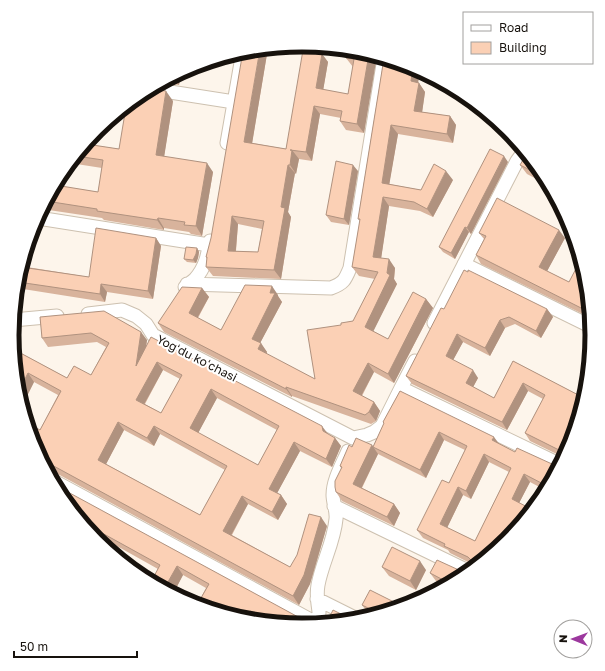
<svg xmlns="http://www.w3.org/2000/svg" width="605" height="671" viewBox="0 0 605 671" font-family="'Golos Text',sans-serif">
<rect width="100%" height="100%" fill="#fdf5eb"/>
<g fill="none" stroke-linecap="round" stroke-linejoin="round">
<defs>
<path id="minor" d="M151,89L234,102
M227,143L243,51
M38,218L209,245
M464,264L592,327
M187,284L331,288C344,283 345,280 350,268L384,58
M185,287C188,284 192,282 195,279C205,268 208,255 210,241
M88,314L122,310L136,316L146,324L153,335L353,438
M13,320L57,316
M434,323L517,161L525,150
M401,388L415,361
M353,438L367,435L374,432L382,426L401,388L561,465
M52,480L318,624
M334,506L470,572
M317,599L359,620
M318,624C318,620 319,616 319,612C318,602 316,596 318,585C322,563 334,542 336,519C337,511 333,503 333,495C333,480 342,465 348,451"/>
</defs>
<use href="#minor" stroke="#cdc1b0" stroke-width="15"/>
<use href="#minor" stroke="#fff" stroke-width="13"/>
</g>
<path fill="#d8b39c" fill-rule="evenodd" d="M268,48L252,143L286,149L322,54L328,62L323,90L348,94L353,67L346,58L376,57L364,133L346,130L340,121L341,118L320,114L312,161L299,159L296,174L295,173L288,212L291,217L281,279L213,276L206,267L207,259L206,257ZM238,224L262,229L258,252L236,251Z
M384,58L419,83L425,92L422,112L450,116L456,125L453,143L398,134L389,184L421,190L453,180L433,217L420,211L389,206L381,258L395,268L394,279L397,284L373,331L388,339L426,299L433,308L394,383L374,372L362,396L374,402L380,411L376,421L371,424L292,396V397L164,332L158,323L202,288L209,297L198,318L221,330L278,295V296L282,302L260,343L267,352L266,354L315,379L341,325L353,321L375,279L359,276L352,267L360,221L358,219Z
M181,73L179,85L162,83Z
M173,101L164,156L213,172L202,236L191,234L189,232L164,228V230L104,220L102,218L42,209L61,174L59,186L98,192L102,168L70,163L86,144L119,149Z
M508,162L471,234L469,232L455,259L443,252L439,247Z
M520,165L544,174L550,186L527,174Z
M358,171L349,225L331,222L326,215Z
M479,233L565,238L547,271L569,282L587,279L588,292L591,318L481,264L476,255L484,239Z
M156,238L161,246L153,299L107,292L105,302L23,289L22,301L16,300L18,279L27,267L89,277Z
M197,248L199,252L198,258L196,263L187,262L184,259Z
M444,309H547L553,317L541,338L515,324L505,328L490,356L463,342L453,360L478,378L473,387L494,398L513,361L586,399L571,447L565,458L530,441L525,433L543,399L528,391L507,430L412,384L406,376Z
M40,317L147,340L146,346L335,438L341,446L332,467L300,451L277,493L281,495L287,504L278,520L248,504L232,535L290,567L327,526L310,584L299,605L56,473L52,472L48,473L34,446L40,430L58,395L34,382L22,406L13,349L67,378L91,375L106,347L97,342L48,347L42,338ZM163,370L180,379L161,413L145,404ZM217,398L277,430L258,465L198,433ZM124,430L154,446L160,434L225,470L200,515L106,464Z
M400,391L515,452L552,464L556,465L559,464L561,466L547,491L530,482L519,503L533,510L464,577L446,586L436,581L430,573L461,571L465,572L469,571L472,567V564L450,553L448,550L423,538L417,530L449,483L465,450L444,440L426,478L378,454L362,488L394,504L400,513L394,526L342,501L336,492L341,468L340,466L352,447L372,445L373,447L384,423L383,422ZM489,462L509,472L475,541L447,528L463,495L471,499Z
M61,497L300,618L305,626H302L259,622L256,620H246L197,605L206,588L183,575L173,594L151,582L158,569L99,536Z
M382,567L426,570L416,590L389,576Z
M362,605L404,607L373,616L368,613Z"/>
<path fill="#b0927f" d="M268,48L251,150L244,142L260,49Z
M322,54L328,62L322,97L316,88Z
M369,54L377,56L364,133L357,124Z
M413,67L420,71L417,90L411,81Z
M181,73L179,85L173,77Z
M419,83L425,92L421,120L414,111Z
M166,91L173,101L163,164L156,155Z
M314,106L320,114L312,161L306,152Z
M450,116L456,125L453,143L447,134Z
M391,125L398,134L388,192L382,183Z
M292,150L299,159L296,174L290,165Z
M504,156L508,162L471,234L467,228Z
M207,163L213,172L202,236L196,226Z
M288,165L295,173L288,212L291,217L281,279L274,270L281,207Z
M353,165L358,171L349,225L344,219Z
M446,171L453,180L433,217L427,209Z
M61,174L58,194L54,188Z
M383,197L389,206L380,266L373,257Z
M232,216L238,224L235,260L228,251Z
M158,218L164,228V230L157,220Z
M465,227L469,232L455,259L451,253Z
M33,229L26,274L21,267Z
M559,230L565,238L545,275L539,267Z
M156,238L161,246L153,299L148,291Z
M197,248L199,252L198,258L196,263L193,260Z
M389,259L395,268L394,279L397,284L371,336L365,327L387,273Z
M587,276L589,292L586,297L580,288Z
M18,282L23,289L22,301L17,293Z
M101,284L107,292L105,302L100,294Z
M272,286L278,295V296L282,302L258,347L252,339L270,293Z
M202,288L209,297L195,322L189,313Z
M426,299L433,308L394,383L388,374Z
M547,309L553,317L541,338L536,331Z
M500,320L505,328L490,356L485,348Z
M141,332L147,340L142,375L136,366Z
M457,334L463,342L451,364L446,356Z
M261,343L267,352L264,358L258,349Z
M157,362L163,370L142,408L136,400Z
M368,363L374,372L359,400L353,391Z
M473,370L478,378L471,391L466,383Z
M28,373L34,382L22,406L18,393Z
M523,383L528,391L507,430L502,422Z
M286,387L292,396V397L286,389Z
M211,389L217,398L196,437L190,428Z
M374,402L380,411L376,421L369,412Z
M118,422L124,430L104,468L98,460Z
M154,426L160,434L154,446L147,438Z
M322,426L328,434L323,431Z
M439,432L444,440L426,478L420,470Z
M494,437L500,445L492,440Z
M335,438L341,446L332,467L326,459Z
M572,440V442L571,447L565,458L563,456Z
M294,442L300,451L275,497L269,489Z
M372,445L378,454L359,493L353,484Z
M484,454L489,462L471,499L466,491Z
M559,464L561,466L557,473L555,472Z
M524,474L530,482L517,507L512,499Z
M458,487L463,495L445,532L440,524Z
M281,495L287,504L278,520L272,512Z
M242,496L248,504L229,539L223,531Z
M394,504L400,513L394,526L387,517Z
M321,517L327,526L310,584L299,605L293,596Z
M93,528L99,536L97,540L90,532Z
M420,561L426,570L416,590L410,581Z
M177,566L183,575L173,594L164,589Z
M250,611L256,620L255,621L245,620Z
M300,618L305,626L296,625Z"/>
<path fill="#fbd0b5" stroke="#b0927f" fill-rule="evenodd" d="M260,49L244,142L286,149L303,50L322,54L316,88L348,94L354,59L346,58L348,49L359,51L369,54L357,124L340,121L342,111L314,106L306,152L290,150H292L290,165H288L281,207L285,208L274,270L206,267L207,257H206L211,238L243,51ZM232,216L264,221L258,252L228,251Z
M384,58L413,67L411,81L419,83L414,111L450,116L447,134L391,125L382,183L421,190L434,164L446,171L427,209L414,202L383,197L373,257L389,259L387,273L390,275L365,327L388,339L413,292L426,299L388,374L368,363L353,391L374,402L369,412L365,415L286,387V389L158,323L182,287L202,288L189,313L221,330L245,285L272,286L270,293H275L252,339L261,343L258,349L315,379L307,330L341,325V323L353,321L378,272L352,267L360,219H358Z
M151,89L166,91L156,155L207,163L196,226L184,225L185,222L158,218L157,220L97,211V209L46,201L55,185L98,192L103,160L76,156L86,144L119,149L126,107L141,94Z
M490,149L504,156L467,228L465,227L451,253L439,247Z
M527,153L544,174L546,178L520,165Z
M336,161L353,165L344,219L326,215Z
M497,198L559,230L539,267L569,282L581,259L587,276L580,288L589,293L591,313L476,255L486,236L479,233Z
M96,228L156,238L148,291L101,284L100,294L18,282L16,293L18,279L21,267L89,277Z
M186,247L197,248L196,254L193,260L184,259Z
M464,270L468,272V270L547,309L536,331L509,317L500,320L485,348L457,334L446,356L473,370L466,383L494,398L513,361L586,399L573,441L572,440L563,456L562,452L559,450L525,433L545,395L523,383L502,422L406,376L441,308L444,309Z
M104,311L141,332L136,366L151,337L322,426L323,431L335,438L326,459L294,442L269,489L281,495L272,512L242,496L223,531L290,567L297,555L309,514L321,517L304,575L293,596L50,464L46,463L43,464L34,446L27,423L40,430L61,391L28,373L18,393L13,349L67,378L74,366L91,375L109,343L91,333L42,338L40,317ZM157,362L182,375L161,413L136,400ZM211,389L279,426L258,465L190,428ZM118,422L147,438L154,426L227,466L200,515L98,460Z
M400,391L494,437L492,440L515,452L517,448L552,464L556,465L559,464L555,472L557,473L549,487L524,474L512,499L533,510L508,541L464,577L451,584L430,573L437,560L461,571L465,572L469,571L472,567V564L471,560L468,557L444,546L445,544L417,530L442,480L449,483L467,446L439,432L420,470L373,447L384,423L383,422ZM484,454L511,468L475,541L440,524L458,487L466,491Z
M356,438L372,445L353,484L394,504L387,517L336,492L335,487V481L342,467L340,466L349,445L352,447Z
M55,485L300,618L296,625L270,623L250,611L245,620L238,617L237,618L197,605L209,584L177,566L164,589L151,582L160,565L93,528L90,532L61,497Z
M392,547L420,561L410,581L382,567Z
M370,590L404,607L380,614L362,605Z
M333,610L351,619L349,621L326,624Z"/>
<g text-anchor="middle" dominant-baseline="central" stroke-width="4" stroke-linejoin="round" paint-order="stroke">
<g font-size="12" fill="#17120d" stroke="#fff">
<text transform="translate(197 358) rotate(27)">Yogʻdu koʻchasi</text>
</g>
</g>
<path d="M0 0H605V671H0ZM19 335a283 283 0 1 1 566 0a283 283 0 1 1-566 0Z" fill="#fff" fill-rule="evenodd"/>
<path fill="none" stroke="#17120d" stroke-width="5" d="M19 335a283 283 0 1 1 566 0a283 283 0 1 1-566 0Z"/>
<rect x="463" y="12" width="130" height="52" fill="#ffffff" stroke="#a2a09e"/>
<rect x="471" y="25" width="20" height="6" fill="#ffffff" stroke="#a2a09e"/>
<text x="499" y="32" font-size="12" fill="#17120d">Road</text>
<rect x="471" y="42" width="20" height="12" fill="#fbd0b5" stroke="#a2a09e"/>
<text x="499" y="52" font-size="12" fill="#17120d">Building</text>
<g transform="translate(573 639) rotate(271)"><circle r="19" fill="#ffffff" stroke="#a2a09e"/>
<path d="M0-3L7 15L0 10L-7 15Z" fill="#9c389e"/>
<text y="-6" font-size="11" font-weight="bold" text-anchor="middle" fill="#17120d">N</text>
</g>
<path d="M14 651v6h123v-6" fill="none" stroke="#17120d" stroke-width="2"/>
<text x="20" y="651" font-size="12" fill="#17120d" stroke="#ffffff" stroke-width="3" paint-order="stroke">50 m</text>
</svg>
